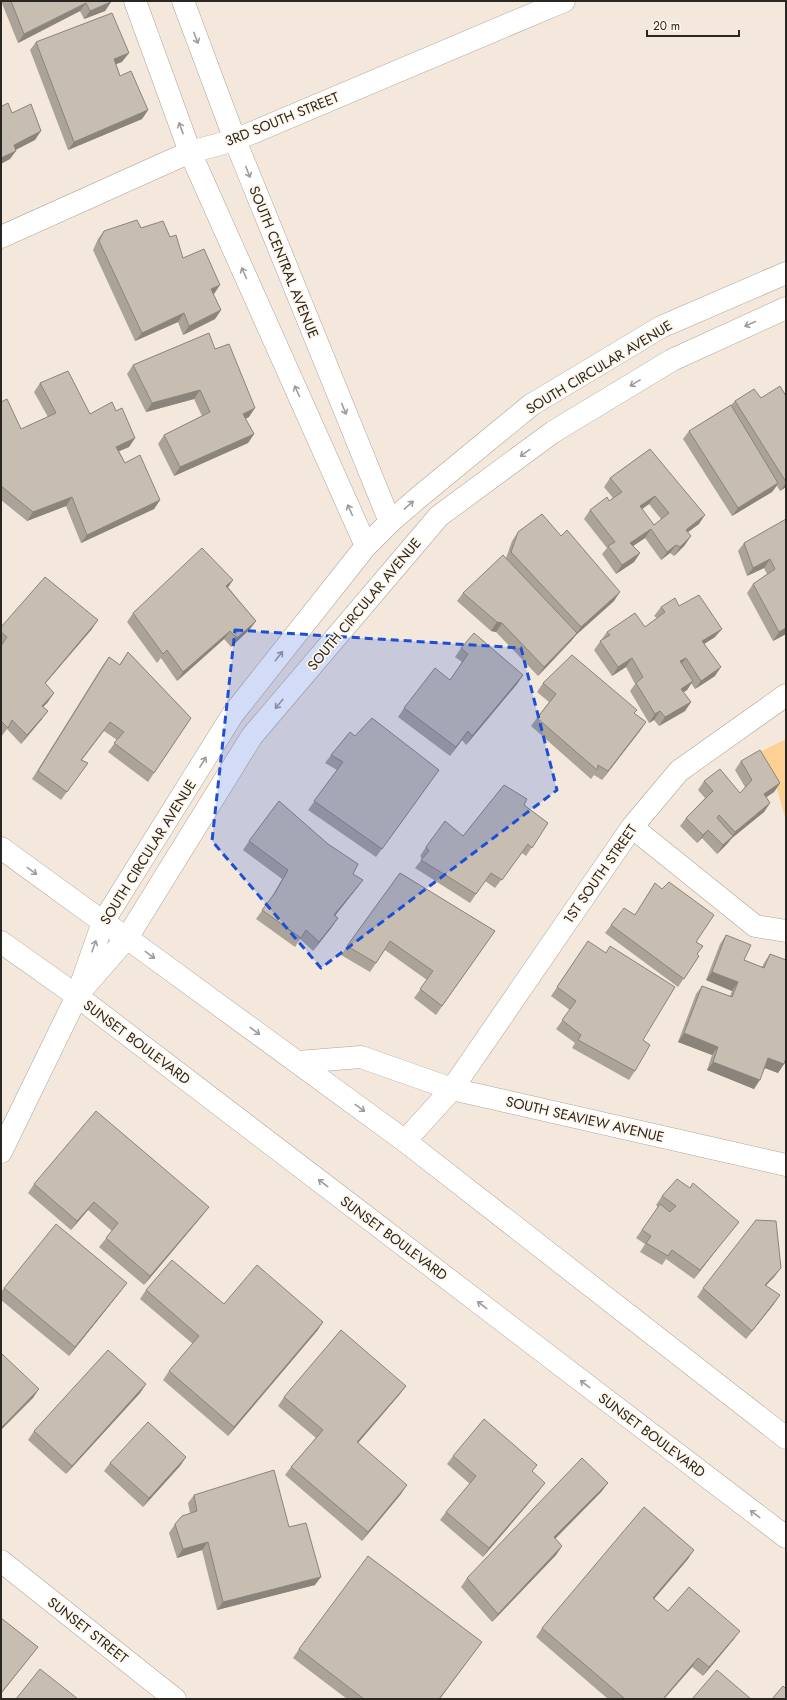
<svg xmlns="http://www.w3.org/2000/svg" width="787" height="1700" viewBox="0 0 787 1700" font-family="Jost,sans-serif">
<rect width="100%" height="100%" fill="#f3e8db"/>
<path fill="#ffd094" d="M786,739V820L777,789L756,754Z"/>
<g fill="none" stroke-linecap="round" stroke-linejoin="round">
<defs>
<path id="street" d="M135,1L190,152L366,546
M183,1L235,140L390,522
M1,237L190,152L235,140L564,1
M632,827L755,926L786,931
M298,1062L361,1057L452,1089L632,827L679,771L786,695
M405,1141L452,1089L786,1165
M1,1561L175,1699"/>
<path id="secondary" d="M85,986L127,938L252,736L439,516L553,432L672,360L786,308
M1,1152L77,996L103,922L233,714L366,546L390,522L419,497L531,405L661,327L786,273"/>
<path id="primary" d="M1,848L103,922L127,938L405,1141L786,1438
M1,942L77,996L786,1537"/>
</defs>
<use href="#street" stroke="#aea497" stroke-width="23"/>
<use href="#secondary" stroke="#aea497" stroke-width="23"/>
<use href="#primary" stroke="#aea497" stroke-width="23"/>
<use href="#street" stroke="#fff" stroke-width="22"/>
<use href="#secondary" stroke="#fff" stroke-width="22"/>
<use href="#primary" stroke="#fff" stroke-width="22"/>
</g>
<path fill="#aba397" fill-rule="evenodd" d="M1,1H110L111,2L105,11L84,19L80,11L18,43Z
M36,42L122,62L116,64L120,76L148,110L142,119L68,150L30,50Z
M141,228L170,237L183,258L213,294L221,310L215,319L183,335L178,322L135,341L93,250L98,239L104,231Z
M215,349L249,417L245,419L254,434L248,443L174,476L158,444L164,435L202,416L194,399L146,412L127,374L133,365Z
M40,383L90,414L116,411L135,438L129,447L119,451L125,463L160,500L154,509L81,543L66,506L27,521L1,500V402L21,429L48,417L34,392Z
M786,396V487L780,491L777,486L772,492L732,516L683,439L689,431L731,405L735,401L761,398Z
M650,449L699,524L688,532L685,545L674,556L670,553L661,560L645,538L633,546L640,553L634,562L616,574L602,554L607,548L584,519L590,510L609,501L613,498L604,487L610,478ZM649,504L661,519L654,525L642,509Z
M786,519V634L773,641L747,593L753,584L767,574L764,568L747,576L738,551L744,543Z
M518,532L614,601L576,635L571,641L538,676L496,632L491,631L457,601L463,593L506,558L512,541Z
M233,580L228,587L256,621L250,629L231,647L224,639L177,681L161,658L157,663L127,622L133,613Z
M679,606L715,637L704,644L715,676L695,689L691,683L687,690L683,692L691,702L685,711L659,726L654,720L649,723L630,691L635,684L626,667L612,676L594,650L607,632L645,627L657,618L654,616L661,607Z
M1,627L92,629L45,683L48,702L43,707L42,719L21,744L7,729L1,737Z
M461,648L523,675L517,684L466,745L462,740L450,756L398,717L404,708L450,680L462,662L455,657Z
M128,652L191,718L148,782L108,752L117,740L104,731L82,760L88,763L61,800L32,779L103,665L109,657L119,665Z
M543,683L637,710L634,713L646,722L602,780L594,775L591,779L531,726L549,702L537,692Z
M331,755L439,770L376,857L308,810L337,770L325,763Z
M741,761L780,783L774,792L766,797L770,803L764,812L732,838L727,844L717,854L702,838L697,843L680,826L686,818L705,798L698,790L704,781L740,793L745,787L735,770Z
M524,805L548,823L526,856L522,853L495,888L485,881L470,903L415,868L422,859L420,856L426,847L463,836Z
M249,841L353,874L357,888L335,916L338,918L313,951L300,939L295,947L256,919L271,898L282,879L243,850Z
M400,873L495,931L436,1015L414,998L427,980L385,950L370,972L341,955Z
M655,883L696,942L703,946L697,954L699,956L678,987L605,933L611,925L635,915Z
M726,935L744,960L762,967L764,963L770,954L784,1064L778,1073L765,1068L754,1089L707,1070L712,1055L678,1042L696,994L702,986L730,996L732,991L706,980L720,944Z
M588,941L643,1040L635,1071L629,1080L572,1048L575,1043L556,1029L570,1010L551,996Z
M34,1184L209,1207L202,1216L144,1285L99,1247L112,1231L88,1210L71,1230L28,1193Z
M689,1188L739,1222L732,1230L694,1279L666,1259L662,1265L640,1252L645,1244L636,1238L658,1207L656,1205L662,1196Z
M775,1276L766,1285L774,1304L746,1339L697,1297L703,1288Z
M4,1288L121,1291L69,1356L1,1300V1292Z
M146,1290L224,1304L323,1322L317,1331L228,1436L163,1380L169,1371L193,1344L140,1299Z
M146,1384L140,1393L66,1474L28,1440L34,1431Z
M406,1386L400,1394L358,1443L401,1494L362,1541L285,1475L291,1467L316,1438L278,1406L284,1397Z
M453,1456L532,1472L539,1491L483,1557L440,1520L446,1512L470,1484L447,1464Z
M186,1457L180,1466L143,1507L104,1471L110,1463Z
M602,1491L555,1539L562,1546L556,1555L492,1622L461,1587L467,1578Z
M194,1495L289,1527L315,1585L217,1610L202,1550L177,1558L169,1533L175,1524L190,1513L188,1503Z
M688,1559L654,1599L668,1611L734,1639L703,1676L692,1667L664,1699H608L536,1637L542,1628Z
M482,1642L440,1699H347L293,1658L299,1649Z"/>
<path fill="#8b847b" d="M111,2L105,11L84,19L90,11Z
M86,3L80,11L18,43L24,34Z
M129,53L122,62L108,67L114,59Z
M148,110L142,119L68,150L74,142Z
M41,131L35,140L8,154L14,145Z
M16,151L10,159L1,164V158Z
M220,285L214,294L205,298L211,289Z
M221,310L215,319L183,335L189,326Z
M184,313L178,322L135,341L142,333Z
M200,390L194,399L146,412L152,403Z
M255,408L249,417L237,423L243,414Z
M254,434L248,443L174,476L180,467Z
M135,438L129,447L110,455L116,447Z
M778,483L772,492L732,516L738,508Z
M786,483V487L780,491Z
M655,496L649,504L634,515L640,506Z
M72,497L66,506L27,521L33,512Z
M160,500L154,509L81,543L87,535Z
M705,515L699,524L680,538L686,530Z
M651,529L645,538L624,552L630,543Z
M691,536L685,545L674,556L680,547Z
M676,545L670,553L661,560L667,552Z
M640,553L634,562L616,574L622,565Z
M770,559L764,568L747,576L753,568Z
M233,580L227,589L226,586Z
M620,592L614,601L576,635L571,641L538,676L544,667L576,634L581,627Z
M98,620L92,629L39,691L45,683Z
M256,621L250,629L231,647L237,638Z
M497,622L502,623L496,632L491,631Z
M786,628V634L773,641L779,632Z
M722,629L715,637L696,649L702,641Z
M230,631L224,639L177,681L183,672Z
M632,658L626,667L612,676L618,667Z
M686,658L680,666V661Z
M721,667L715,676L695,689L701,681Z
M523,675L517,684L466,745L472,736Z
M693,681L687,690L675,698L681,689Z
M54,693L48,702L36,714L42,706Z
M691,702L685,711L659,726L665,717Z
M48,711L42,719L21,744L27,735Z
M660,711L654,720L649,723L655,714Z
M646,722L640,731L602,780L608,771Z
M468,731L462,740L450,756L456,747Z
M780,783L774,792L758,803L764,794Z
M770,803L764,812L732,838L727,844L717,854L723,845L730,839L735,832Z
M708,830L702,838L697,843L703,835Z
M363,880L357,888L328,924L334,915Z
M338,918L332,927L313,951L319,942Z
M712,972L738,982L732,991L706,980Z
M684,1033L718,1047L712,1055L678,1042Z
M768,1058L784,1064L778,1073L762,1067Z
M713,1062L760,1080L754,1089L707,1070Z
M94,1202L88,1210L71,1230L77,1221Z
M209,1207L202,1216L144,1285L150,1276Z
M739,1222L732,1230L694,1279L700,1270Z
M781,1268L775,1276L759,1293L765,1285Z
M127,1283L121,1291L69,1356L75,1347Z
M780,1295L774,1304L746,1339L752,1331Z
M323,1322L317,1331L228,1436L234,1427Z
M146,1384L140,1393L66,1474L72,1466Z
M406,1386L400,1394L351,1451L357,1442Z
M39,1389L33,1398L1,1430V1428Z
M186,1457L180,1466L143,1507L149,1498Z
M545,1483L539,1491L483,1557L489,1548Z
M608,1483L602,1491L548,1546L554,1537Z
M407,1485L401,1494L362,1541L368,1532Z
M208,1542L202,1550L177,1558L183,1549Z
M562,1546L556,1555L492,1622L498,1614Z
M694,1550L688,1559L647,1607L653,1598Z
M321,1577L315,1585L217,1610L223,1602Z
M740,1631L734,1639L703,1676L709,1667Z
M38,1647L31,1656L1,1694V1693Z
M698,1658L692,1667L664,1699H663Z"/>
<path fill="#c7bdb0" stroke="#8b847b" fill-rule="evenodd" d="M11,1H110L111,2L90,11L86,3L24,34Z
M112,13L129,53L114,59L120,76L131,71L148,110L74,142L36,42Z
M1,103L2,106L8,103L12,113L31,104L41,131L14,145L16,151L1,158Z
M137,220L141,228L163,221L170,237L176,235L183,258L204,249L220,285L211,289L221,310L189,326L184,313L142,333L99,241L104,231Z
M209,333L215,349L229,344L255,408L243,414L254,434L180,467L164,435L210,412L200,390L152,403L133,365Z
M68,371L90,414L112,402L116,411L122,408L135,438L116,447L125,463L140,455L160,500L87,535L72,497L33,512L1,486V402L7,399L21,429L56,413L40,383Z
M780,386L786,396V482L735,401L754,389L761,398Z
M731,405L778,483L738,508L689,431Z
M650,449L705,515L686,530L691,536L680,547L676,545L667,552L651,529L630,543L640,553L622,565L608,546L615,542L590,510L607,497L609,501L622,492L610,478ZM655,496L669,513L654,525L640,506Z
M542,514L561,536L567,530L620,592L581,627L511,552L518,532Z
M786,519V628L779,632L753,584L775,569L770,559L753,568L744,543Z
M202,548L233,580L226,586L256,621L237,638L230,631L183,672L167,650L163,654L133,613Z
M503,555L577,633L544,667L502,623L497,622L463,593Z
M45,577L98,620L45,683L54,693L42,706L48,711L27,735L12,720L8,728L1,721V646L7,637L1,632V627Z
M699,595L722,629L702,641L721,667L701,681L686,658L680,661L693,681L681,689L691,702L665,717L660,711L655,714L636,683L643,677L632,658L618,667L600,641L610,635L607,632L635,613L645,627L665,612L661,607L675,598L679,606Z
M474,633L523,675L472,736L468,731L456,747L404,708L435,668L450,680L468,654L461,648Z
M128,652L191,718L154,773L114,743L124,732L110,722L81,760L88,763L67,792L38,771L109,657L120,665Z
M572,655L637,710L634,713L646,722L608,771L598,765L597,770L537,718L556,694L543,683Z
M372,718L439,770L382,849L314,801L343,762L331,755L350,732L355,736Z
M760,750L780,783L764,794L770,803L735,832L719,815L717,818L733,836L723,845L708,830L703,835L686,818L713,791L704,781L720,769L740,793L752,780L741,761Z
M504,785L527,799L524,805L548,823L532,848L528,844L502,880L491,873L476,894L421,860L429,851L426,847L445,821L463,836Z
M279,801L328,844L358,864L353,874L363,880L334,915L338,918L319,942L306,930L301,938L262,910L275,893L288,870L249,841Z
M400,873L495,931L442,1006L420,989L433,971L390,941L376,963L347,946Z
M669,882L714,915L696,942L703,946L697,954L699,956L684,979L611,925L624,908L635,915L655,883L662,889Z
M726,935L751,945L744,960L764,968L770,954L786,960V1058L784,1064L768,1058L760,1080L713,1062L718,1047L684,1033L702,986L732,997L738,982L712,972Z
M588,941L606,953L610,946L675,987L643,1040L650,1045L635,1071L578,1040L581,1035L562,1020L576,1001L557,987Z
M96,1111L209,1207L150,1276L106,1238L118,1223L94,1202L77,1221L34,1184Z
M677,1179L690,1188L693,1183L739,1222L700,1270L672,1250L668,1256L646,1243L651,1236L642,1230L660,1204L670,1212L676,1206L662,1196Z
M756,1220L776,1221L781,1268L765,1285L780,1295L752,1331L703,1288Z
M56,1224L127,1283L75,1347L4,1288Z
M172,1260L224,1304L257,1265L323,1322L234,1427L169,1371L199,1336L146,1290Z
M341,1330L406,1386L357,1442L407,1485L368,1532L291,1467L323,1430L284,1397Z
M108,1350L146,1384L72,1466L34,1431Z
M1,1353L39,1389L1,1428Z
M484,1419L537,1465L532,1471L545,1483L489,1548L446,1512L476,1476L453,1456Z
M148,1422L186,1457L149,1498L110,1463Z
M582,1458L608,1483L554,1537L562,1546L498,1614L467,1578Z
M274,1470L289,1527L306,1523L321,1577L223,1602L208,1542L183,1549L175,1524L182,1516L197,1511L194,1495Z
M644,1507L694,1550L653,1598L668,1611L689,1587L740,1631L709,1667L698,1658L663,1699H625L542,1628Z
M368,1556L482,1642L439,1699H364L299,1649Z
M1,1618L38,1647L1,1693Z
M40,1669L78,1699H16Z
M717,1670L751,1699H692Z
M783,1686L786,1689V1699H772Z"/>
<defs><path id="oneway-shaft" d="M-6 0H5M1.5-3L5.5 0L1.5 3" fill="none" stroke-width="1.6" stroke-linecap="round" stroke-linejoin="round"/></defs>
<g stroke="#9f9d9b">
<use href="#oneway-shaft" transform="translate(196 38) rotate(69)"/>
<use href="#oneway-shaft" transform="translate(181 128) rotate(-110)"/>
<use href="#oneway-shaft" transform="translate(248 172) rotate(68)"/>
<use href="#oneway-shaft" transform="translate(244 273) rotate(-114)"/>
<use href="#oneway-shaft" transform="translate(750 324) rotate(156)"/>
<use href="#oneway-shaft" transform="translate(635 383) rotate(149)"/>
<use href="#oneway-shaft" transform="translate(297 391) rotate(-114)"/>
<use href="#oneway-shaft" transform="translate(344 409) rotate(68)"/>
<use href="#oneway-shaft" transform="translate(525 453) rotate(144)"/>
<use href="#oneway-shaft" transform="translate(409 505) rotate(-41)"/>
<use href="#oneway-shaft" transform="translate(350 510) rotate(-114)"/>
<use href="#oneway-shaft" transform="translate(279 656) rotate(-52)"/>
<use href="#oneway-shaft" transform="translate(279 704) rotate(130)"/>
<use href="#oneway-shaft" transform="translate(203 762) rotate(-58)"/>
<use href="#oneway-shaft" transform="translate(32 871) rotate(36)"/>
<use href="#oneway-shaft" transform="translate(94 946) rotate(-71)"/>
<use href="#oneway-shaft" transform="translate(150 955) rotate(37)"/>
<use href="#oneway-shaft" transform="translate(255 1031) rotate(36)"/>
<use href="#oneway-shaft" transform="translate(360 1108) rotate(36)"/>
<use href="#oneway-shaft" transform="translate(323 1183) rotate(-143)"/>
<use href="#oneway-shaft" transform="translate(482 1305) rotate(-143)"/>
<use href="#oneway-shaft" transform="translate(585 1384) rotate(-143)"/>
<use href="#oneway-shaft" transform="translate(755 1514) rotate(-143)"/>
</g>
<path fill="#1d4ed8" fill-opacity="0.2" stroke="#1d4ed8" stroke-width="3" stroke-dasharray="8 5" stroke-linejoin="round" d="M235,630L521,648L557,790L321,968L212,841Z"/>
<g text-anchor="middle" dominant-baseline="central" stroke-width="3.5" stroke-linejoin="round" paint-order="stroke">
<g font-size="14" fill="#2a2621" stroke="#fff6eb">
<text transform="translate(282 119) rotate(-22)">3RD SOUTH STREET</text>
<text transform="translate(284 262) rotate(68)">SOUTH CENTRAL AVENUE</text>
<text transform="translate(599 367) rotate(-31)">SOUTH CIRCULAR AVENUE</text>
<text transform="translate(364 604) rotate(-50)">SOUTH CIRCULAR AVENUE</text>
<text transform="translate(148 852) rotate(-58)">SOUTH CIRCULAR AVENUE</text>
<text transform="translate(600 874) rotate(-55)">1ST SOUTH STREET</text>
<text transform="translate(137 1042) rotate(37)">SUNSET BOULEVARD</text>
<text transform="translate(585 1119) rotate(13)">SOUTH SEAVIEW AVENUE</text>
<text transform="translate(394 1238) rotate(37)">SUNSET BOULEVARD</text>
<text transform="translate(652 1435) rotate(37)">SUNSET BOULEVARD</text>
<text transform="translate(88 1630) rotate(38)">SUNSET STREET</text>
</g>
</g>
<rect width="787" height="1700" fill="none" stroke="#2a2621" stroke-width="4"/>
<path d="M647 30v6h92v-6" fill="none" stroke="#2a2621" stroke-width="2"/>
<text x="653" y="30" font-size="12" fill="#2a2621" stroke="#fff6eb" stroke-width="3" paint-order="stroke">20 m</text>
</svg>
